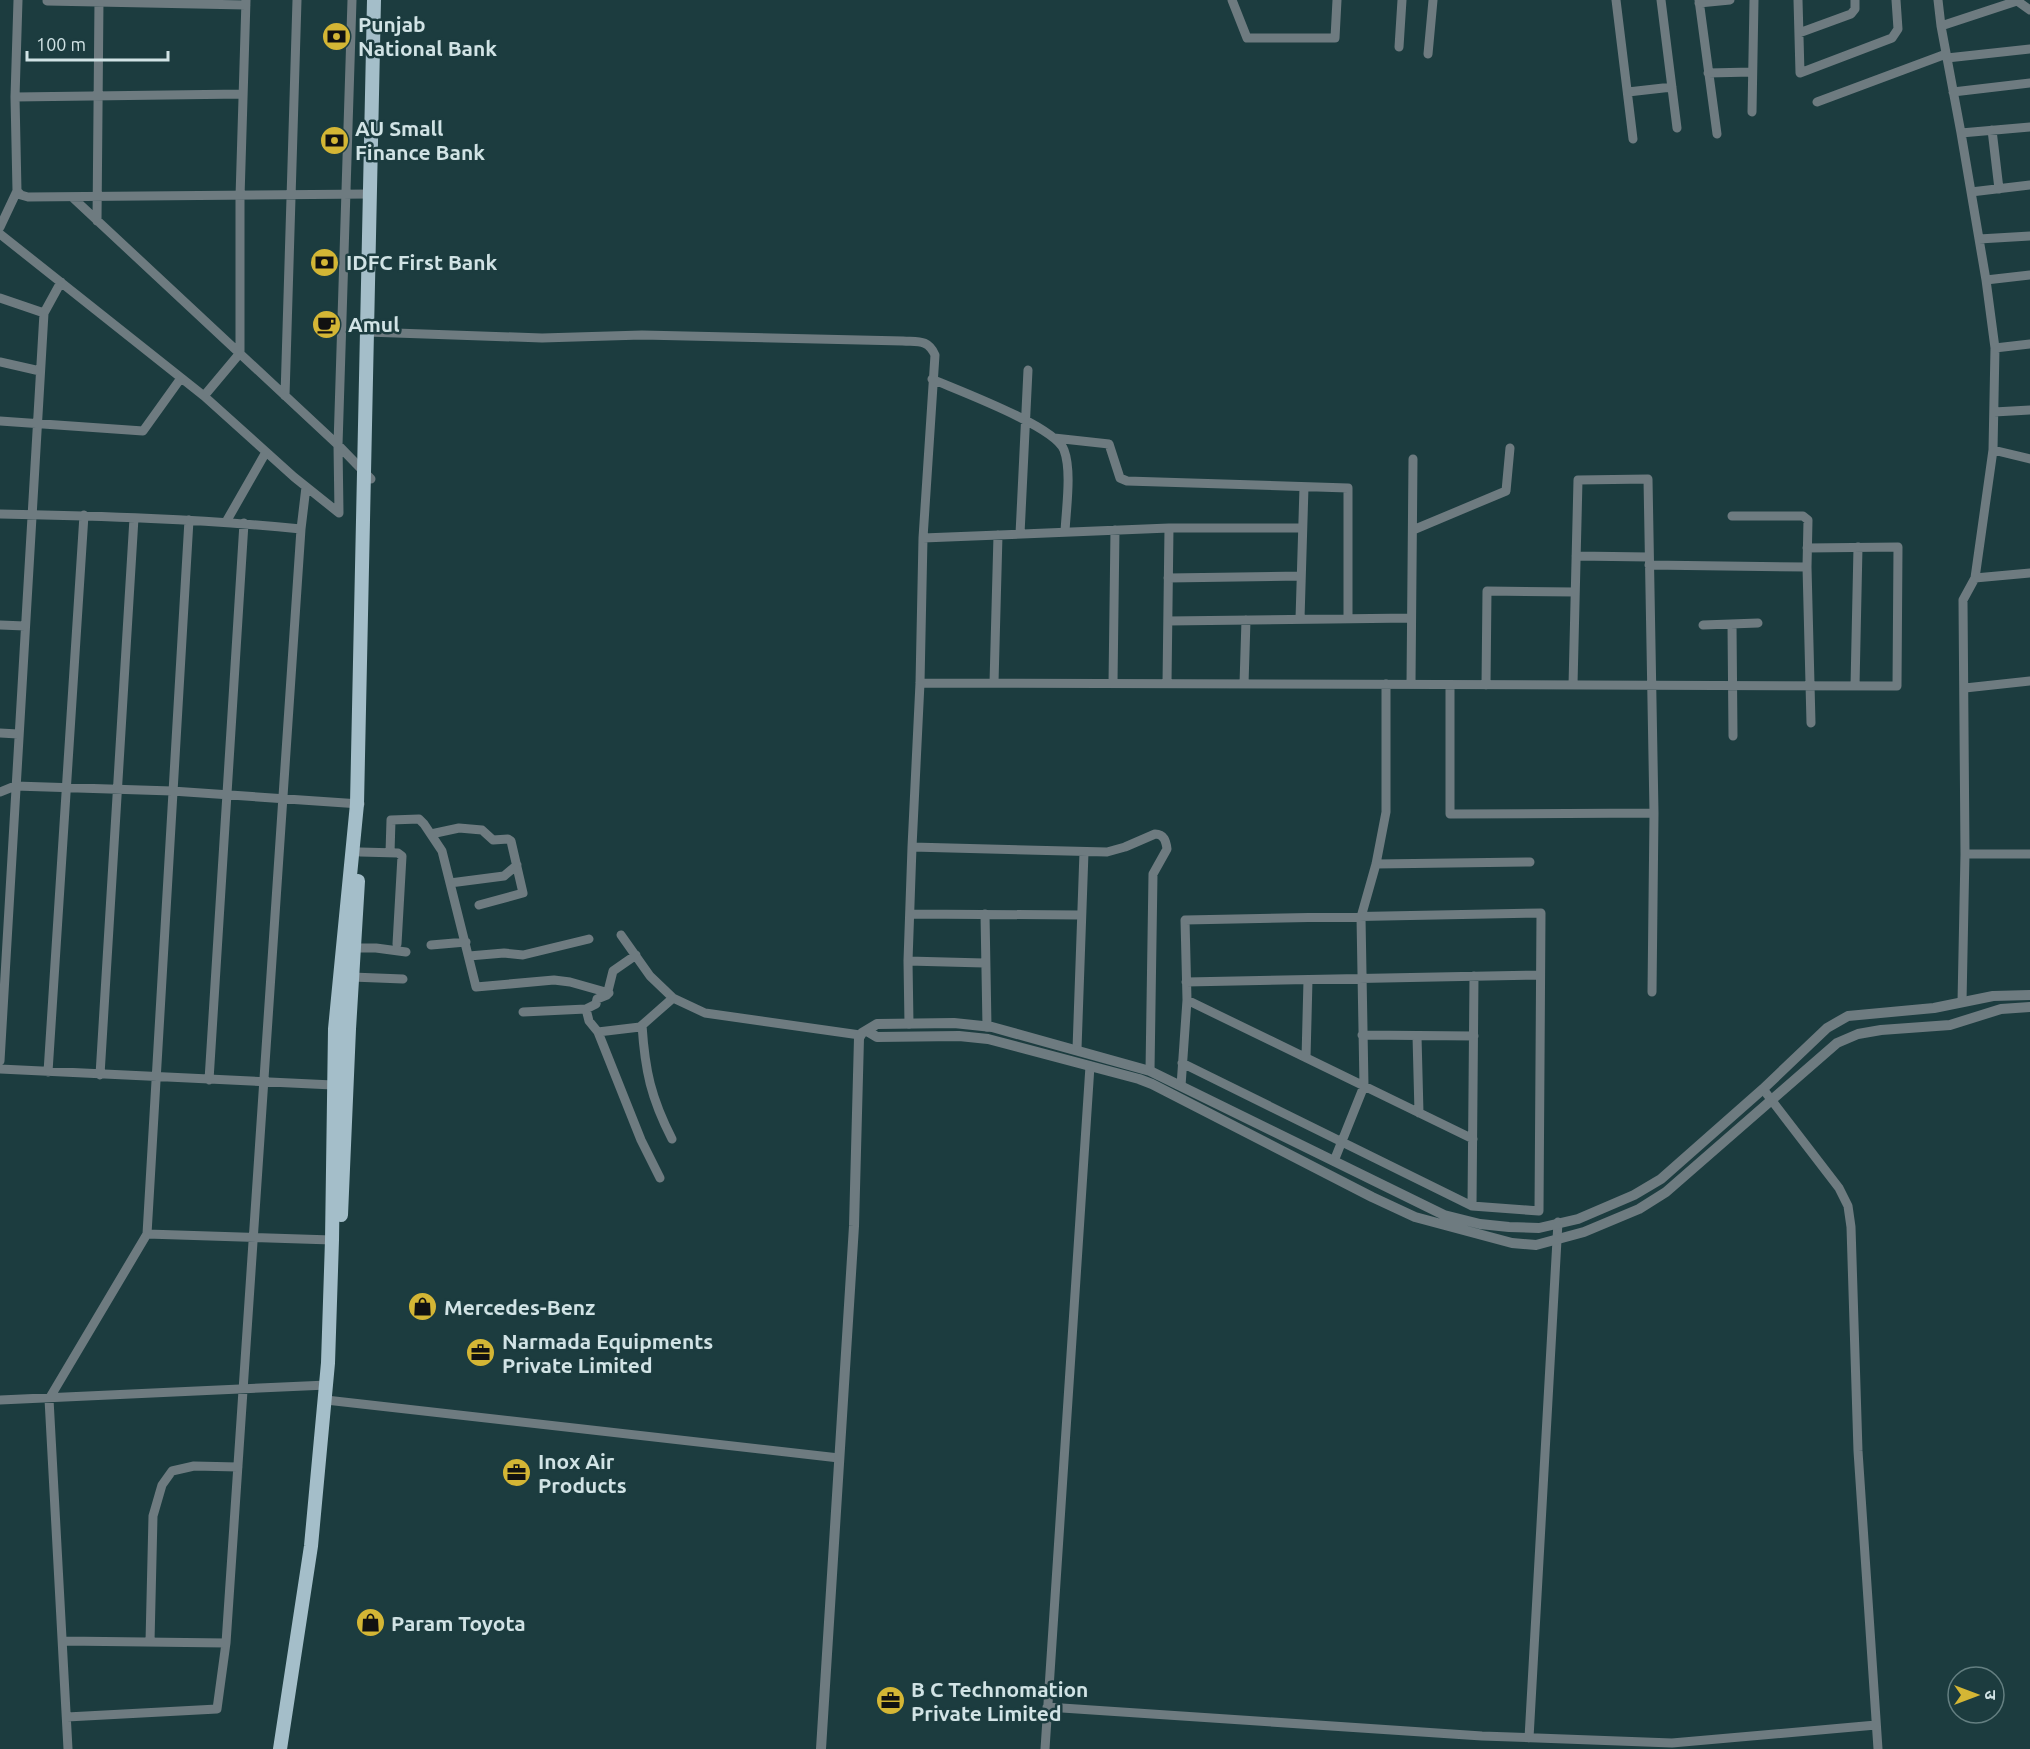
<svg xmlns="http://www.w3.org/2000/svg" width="2030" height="1749" viewBox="0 0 2030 1749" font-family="Ubuntu,'Noto Sans Devanagari',sans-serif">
<rect width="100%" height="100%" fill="#1c3c3f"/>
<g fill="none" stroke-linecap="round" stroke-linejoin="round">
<path stroke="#6e7b80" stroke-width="9" d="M18,0L15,97L17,191L21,195L28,197L370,194
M1232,0L1247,38H1335L1337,0
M1616,0L1633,139
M1661,0L1677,128
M1699,0L1717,134
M1798,0L1800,73L1892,38L1898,29L1896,0
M1938,0L1941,26L1961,133L1986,280L1995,348L1993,450L1975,578L1963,600L1965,854L1962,1002
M2016,0L2030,10
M47,1L246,5
M1699,3L1730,0
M1941,26L2017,1
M1799,33L1851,14L1855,9V0
M1399,47L1402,0
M1428,54L1433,0
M1947,58L2030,49
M1708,73L1752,72
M1628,92L1672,87
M1953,92L2030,83
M15,97L243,94
M1817,102L1946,54
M1752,112L1754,0
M1992,130L1999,189
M1961,133L2030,127
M1971,192L2030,185
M72,197L338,445L371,479
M97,221L99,0
M0,227L17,191
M0,234L204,396L294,477L339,513
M1979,239L2030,236
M1986,280L2030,275
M0,298L44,313L0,1061
M44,313L61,282
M367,332L542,338L642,335L903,341C918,342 928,339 935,355L923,538L920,683L912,847L908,961L909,1024
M1995,348L2030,344
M0,362L40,371
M932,379C957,390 1055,426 1064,450C1072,471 1066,509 1065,532
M204,396L240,353V197L246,0
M285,396L297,0
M1994,412L2030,410
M0,421L143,431L181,378
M1054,438L1109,444L1120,478L1127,481L1348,488V619
M1993,450L2030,459
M339,513L338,445L352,0
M0,514C101,516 201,519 301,529L226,1643L217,1709L67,1717
M1732,516H1803L1808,520L1807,567L1811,723
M226,522L266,452
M301,529L306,487
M1413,530L1506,491L1510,448
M1020,534L1028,370
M923,538L1169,528H1302
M1576,556L1649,557
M1649,565L1807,567
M1168,578L1301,576
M1975,578L2030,573
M1300,619L1304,487
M1168,621L1411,618
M1732,624L1733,736
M0,625L25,626
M1703,625L1758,623
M920,683L1897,686L1898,547L1807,548
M994,683L998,535
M1113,683L1115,530
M1167,683L1169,528
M1244,684L1246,620
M1411,684L1413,459
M1450,685V814L1654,813
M1486,685L1487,591L1575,592
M1573,685L1578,480L1648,479L1654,813L1652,992
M1855,686L1858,547
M1965,688L2030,681
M0,733L18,734
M0,792L15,786L172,791L360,804
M431,834L459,828L482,830L493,840L508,839L511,841L523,893L479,905
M912,847L1107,852L1125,847L1155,834C1164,834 1166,841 1167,849L1153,874L1150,1071
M360,852L398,853L402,856L397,944
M390,853L391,820L419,819L424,824L442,851L476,987L554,980L570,982L609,993
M1965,854H2030
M1376,864L1530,862
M450,883L504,876L517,865
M910,914L1081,915
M985,914L987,1027
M621,935L650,976L673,998L705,1013L860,1035
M431,945L466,942
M354,948H376L406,952
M469,956L504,953L523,955L589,939
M908,961L984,963
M352,977L403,979
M1186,982L1540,975
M1187,1000L1473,1139
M586,1009L596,1004L597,999L607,995L613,971L636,955
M523,1012L586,1009L589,1021L598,1032L641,1140L660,1178
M642,1025C645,1071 651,1098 672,1139
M598,1032L640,1027L673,998
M1362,1035L1474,1036
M1417,1036L1419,1113
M1077,1049L1084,852
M1306,1058L1308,980
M0,1069L333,1085
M48,1072L84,515
M100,1075L134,518
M209,1080L244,523
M1181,1086L1187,1000L1185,920L1541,913L1539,1211L1472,1206L1182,1063
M1763,1089L1839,1188L1848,1206L1851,1227L1858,1451L1878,1749
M1334,1161L1364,1086L1361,917L1376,864L1386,812V684
M1472,1206L1474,976
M147,1234L332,1240
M0,1400L327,1385
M326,1400L839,1458
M64,1641L226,1643
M150,1642L153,1516L162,1485L172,1471L194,1466L238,1467
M1047,1707L1482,1736L1672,1743L1876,1725
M1529,1738L1558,1222
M68,1749L49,1399L147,1234L189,520
M1045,1749L1090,1066"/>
<path stroke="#6e7b80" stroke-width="10" d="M867,1031L877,1037L959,1036L988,1039L1139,1079L1152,1084L1372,1197L1415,1217L1512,1243L1536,1245L1584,1232L1639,1209L1666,1192L1837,1043L1858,1034L1881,1030L1950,1025L2001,1009L2030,1007
M821,1749L854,1226L859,1038L862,1033L877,1024L954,1023L992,1027L1150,1071L1444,1215L1480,1224L1509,1227L1539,1228L1578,1219L1634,1195L1661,1179L1763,1089L1827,1028L1848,1016L1934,1008L1993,996L2030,995"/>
<path stroke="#a4bec9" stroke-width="14" d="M341,1215L349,1029L358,881
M280,1749L311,1546L328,1363L332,1240L335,1029L357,804L374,0"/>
</g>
<defs>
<symbol id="bank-disc" viewBox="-11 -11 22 22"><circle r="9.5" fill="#d4b635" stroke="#1c3c3f"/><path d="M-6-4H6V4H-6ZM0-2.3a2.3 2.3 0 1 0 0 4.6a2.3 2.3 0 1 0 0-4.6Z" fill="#111"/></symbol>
<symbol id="cafe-disc" viewBox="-11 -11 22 22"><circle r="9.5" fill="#d4b635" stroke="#1c3c3f"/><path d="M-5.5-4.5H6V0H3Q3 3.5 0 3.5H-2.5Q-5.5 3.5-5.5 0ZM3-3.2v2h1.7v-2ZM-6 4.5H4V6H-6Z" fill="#111"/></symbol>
<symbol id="shop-disc" viewBox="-11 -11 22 22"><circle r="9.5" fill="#d4b635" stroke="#1c3c3f"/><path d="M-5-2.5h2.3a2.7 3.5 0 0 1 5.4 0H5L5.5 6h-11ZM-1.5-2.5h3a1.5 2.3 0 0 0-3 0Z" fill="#111"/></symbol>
<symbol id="office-disc" viewBox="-11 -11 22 22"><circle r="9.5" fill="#d4b635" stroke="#1c3c3f"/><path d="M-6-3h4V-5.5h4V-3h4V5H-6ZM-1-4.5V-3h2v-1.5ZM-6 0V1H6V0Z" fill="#111"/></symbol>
</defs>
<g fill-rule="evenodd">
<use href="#bank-disc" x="320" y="20" width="33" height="33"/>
<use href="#bank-disc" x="318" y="124" width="33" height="33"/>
<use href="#bank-disc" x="308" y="246" width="33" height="33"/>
<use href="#cafe-disc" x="310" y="308" width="33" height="33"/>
<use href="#shop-disc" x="406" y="1290" width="33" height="33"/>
<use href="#office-disc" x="464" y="1336" width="33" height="33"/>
<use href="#office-disc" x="500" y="1456" width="33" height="33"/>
<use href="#shop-disc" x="354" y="1606" width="33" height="33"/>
<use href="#office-disc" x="874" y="1684" width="33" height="33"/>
</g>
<g text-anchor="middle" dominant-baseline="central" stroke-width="5" stroke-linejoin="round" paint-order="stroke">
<g font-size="21" font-weight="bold" fill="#d1e3e5" stroke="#1c3c3f" text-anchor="start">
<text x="358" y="24">Punjab<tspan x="358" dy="24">National Bank</tspan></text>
<text x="355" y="128">AU Small<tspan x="355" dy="24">Finance Bank</tspan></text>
<text x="346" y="262">IDFC First Bank</text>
<text x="348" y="324">Amul</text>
<text x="444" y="1307">Mercedes-Benz</text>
<text x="502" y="1341">Narmada Equipments<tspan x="502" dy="24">Private Limited</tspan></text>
<text x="538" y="1461">Inox Air<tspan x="538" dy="24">Products</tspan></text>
<text x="391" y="1623">Param Toyota</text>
<text x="911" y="1689">B C Technomation<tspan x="911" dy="24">Private Limited</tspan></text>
</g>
</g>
<g transform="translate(1976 1695) rotate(90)"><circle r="28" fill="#1c3c3f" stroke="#647f81" stroke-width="1.5"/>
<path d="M0-4.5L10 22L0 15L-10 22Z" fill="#d4b635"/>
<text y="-9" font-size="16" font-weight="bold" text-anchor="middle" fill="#d1e3e5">उ</text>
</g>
<path d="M27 51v9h141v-9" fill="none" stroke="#d1e3e5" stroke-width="3"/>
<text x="36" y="51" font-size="18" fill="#d1e3e5" stroke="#1c3c3f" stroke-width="4.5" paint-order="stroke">100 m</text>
</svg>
